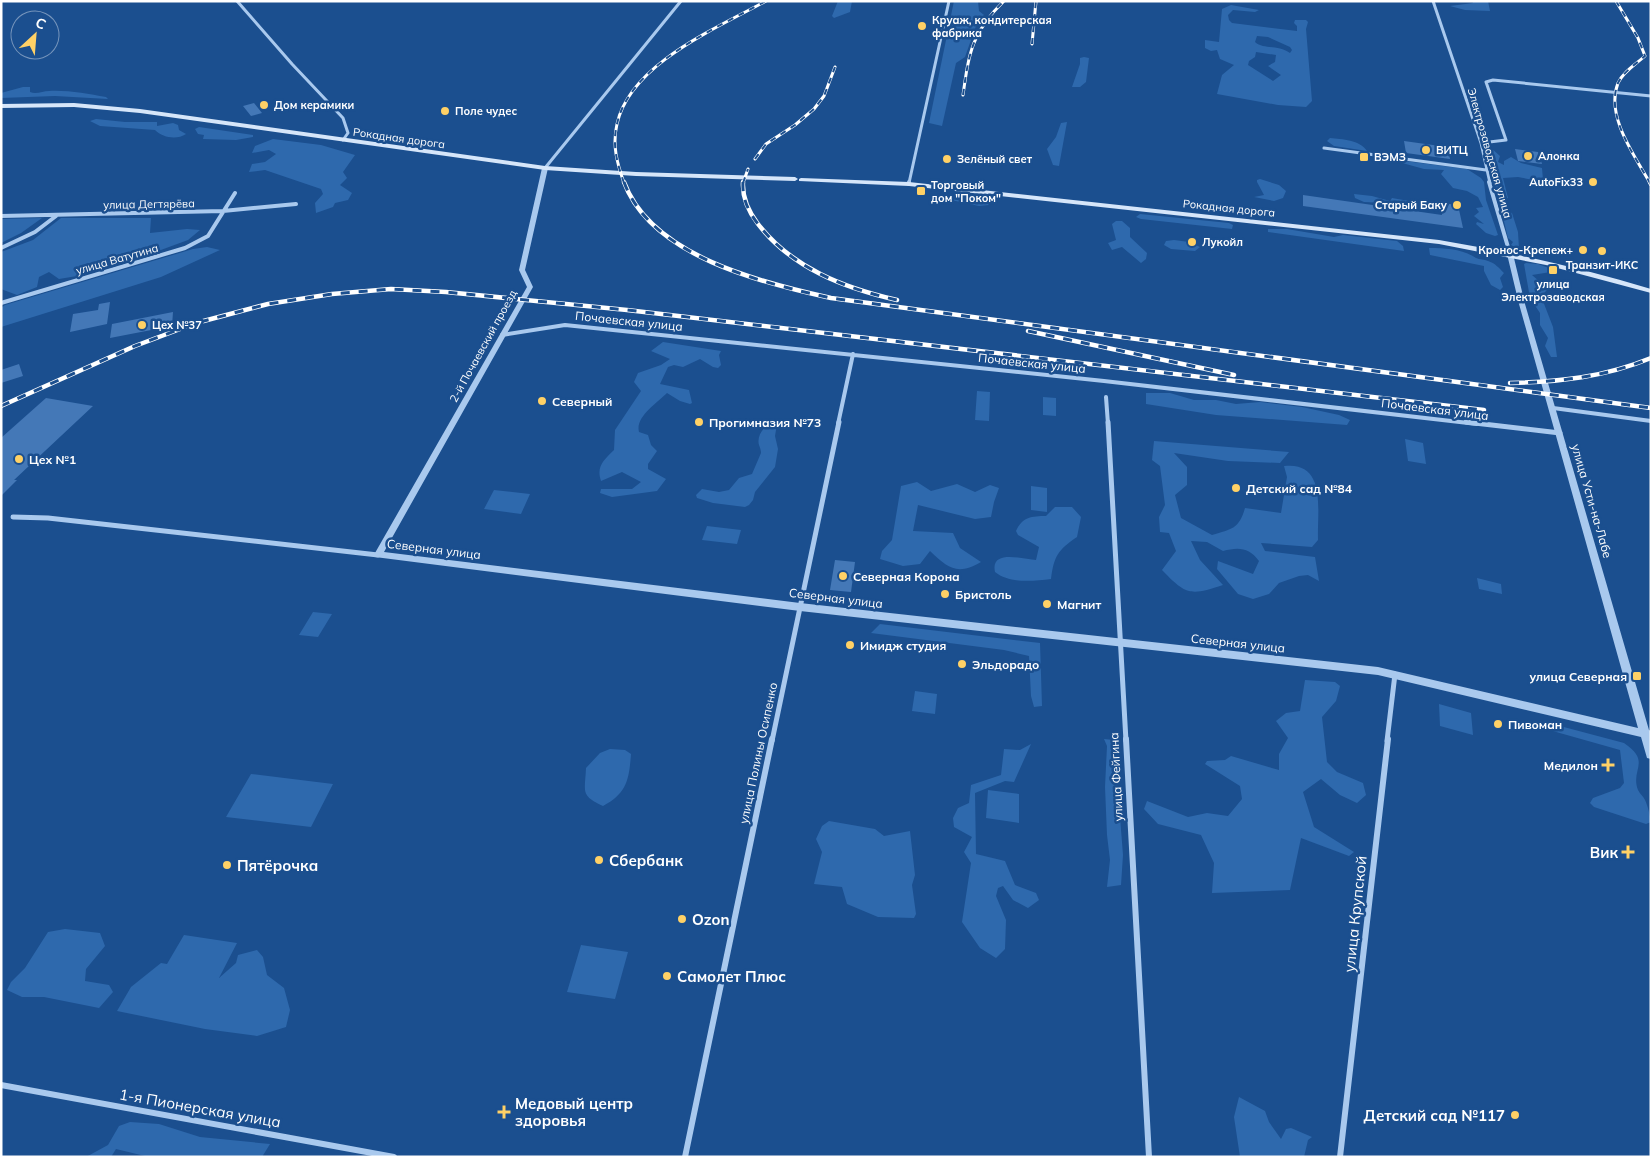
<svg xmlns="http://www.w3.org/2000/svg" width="1652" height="1158" viewBox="0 0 1652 1158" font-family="Mulish,sans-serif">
<rect width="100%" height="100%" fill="#1b4f8f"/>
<path fill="#2e69ad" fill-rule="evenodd" d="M838,1H852L850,12L834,18L832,16Z
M954,1H978L979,11L984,15L977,23L965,57L956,63L942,126L929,123Z
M1472,1H1488L1490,11L1465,10L1450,6L1473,3Z
M1231,5L1259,10L1255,12L1233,10L1228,15L1229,20L1232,23L1297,31V26L1294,23L1295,20H1306L1308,22L1306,29L1312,101L1306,107L1278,105L1217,94L1222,75L1234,65L1220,59L1217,50L1211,51L1205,48V40L1219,42L1222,9ZM1257,36L1268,37L1290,47L1292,50L1290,53C1278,44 1264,50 1255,42ZM1256,52L1276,55L1275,62L1268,66L1281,75L1273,81L1248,65L1249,61L1255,57Z
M1084,57L1089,58L1086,82L1080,87H1072L1080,64V58Z
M23,87H30V92C36,95 43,91 49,91C68,90 88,94 106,97L108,99L55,96L1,98V93Z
M96,119L125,122H157V126L173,123L178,125L179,130L186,134C177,140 163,138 155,130L100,126L90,121Z
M1067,122L1059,166L1053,165L1047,149L1056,137L1061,123Z
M199,127L253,135V137L236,140L203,139L204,135L198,134L195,129Z
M1330,138C1342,139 1360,140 1367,151L1334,146L1327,141Z
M273,139L321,145L355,155L343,172L347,178L340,185L352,193L348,200L335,203L333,207L316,213L315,203L323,194L321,189L265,170L249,172L252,164L265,162L276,154L269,150L252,153L255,146Z
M1485,147H1490L1500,156L1498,162L1504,165V161L1511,157L1521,163L1542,168L1543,180L1539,181L1518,177L1503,178L1508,198L1504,200L1495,192L1484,149Z
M1397,160L1467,169L1481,178L1484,182L1486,200L1498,235L1495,236L1486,233L1476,224L1477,222L1484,224L1474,216L1479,212L1476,208L1483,207L1478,197L1467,191L1453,188L1441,174L1444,170L1424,169L1395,161Z
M1260,179L1279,185L1286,191L1283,198L1274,201L1254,197L1264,195L1257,182V180Z
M1354,194L1372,196L1390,201L1392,198L1409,201L1405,204L1398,206L1386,203L1364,202L1355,198Z
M959,195L972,197L982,196L989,205L979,206L951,200Z
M1503,210L1512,213L1518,232L1519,249L1511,245L1513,242L1508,238L1502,213Z
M1140,214L1229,223L1233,225L1232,229L1141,219L1136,217Z
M42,218L21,233L1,243V219Z
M61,218H151L150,233L187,229L200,230L188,240L131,261L113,263L77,276L59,279L49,272L39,277L37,287L17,295L1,289V252L33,240Z
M1116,221H1122L1130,228V237L1147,253L1146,259L1141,263L1122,247L1112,250L1108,243L1116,240L1112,224Z
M1268,229H1287L1334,237L1343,235L1397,241L1403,246L1404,251L1268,232Z
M1174,240L1189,242L1200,247L1195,251L1171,249L1164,245L1166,241Z
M207,247L220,250L161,277L1,327V308L5,305L193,249Z
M1429,248C1446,248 1462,249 1476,258C1480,260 1484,259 1488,261C1495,263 1499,268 1504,273L1500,278L1503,287L1500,290L1491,285L1484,271V266L1430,255Z
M1526,263L1538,264L1557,271L1532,275L1548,289L1541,296L1553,327L1557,357H1551L1545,346L1548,338L1540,325V313L1530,298L1524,264Z
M663,342L721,351L719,355L721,365L718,368L713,367L700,359L683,367L674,365L668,367L660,384L689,390L692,403L690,404L680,401L667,393C657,403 635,417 639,432L648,435L651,445L657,451L648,464V469L666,479L657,491L612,497L600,493L601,489H632L641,482L622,472L601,481C596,466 604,460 614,450L615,430L641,391L634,382L638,373L661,365L670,359L651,351Z
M977,391L990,392L989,421L975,420Z
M1146,393H1170L1194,400H1216L1236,404L1260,402L1302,407L1339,415L1350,420L1347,425L1216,415L1146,404Z
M1043,397L1056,398V416L1043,415Z
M775,422L777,424L775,436L778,449L775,467L755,492L753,500L749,505L745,507L713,503L697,498L696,495L702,489L719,492L729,490L739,478L752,474L761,453C761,450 760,448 759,445C756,435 766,423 775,422Z
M1405,439L1423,443L1426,464L1408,461Z
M1154,441L1289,452L1280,463L1228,461L1174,453L1187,467V485L1175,495L1181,518L1212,535C1232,529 1239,529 1245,508L1281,513L1287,477L1284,466C1327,461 1317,510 1318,540L1312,547L1261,543L1265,551L1315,557L1319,581L1308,575L1299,576L1279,583L1269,594L1253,599L1238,594L1217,569L1218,561L1253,574L1259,561C1249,547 1238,547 1223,551L1207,542L1191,541L1200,560L1223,585C1190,596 1186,595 1162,570L1176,551L1169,533L1160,532L1159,517L1165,505L1160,466L1152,460Z
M917,482L931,491L957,484L975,492L990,485L999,488L994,502L991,517L975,519L918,505L913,531L953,533L960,548L981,562C957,576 948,568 930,551L920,564L903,566L880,559L882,551L892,540L901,486Z
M1031,486L1047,488V512L1031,510Z
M494,490L530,494L521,514L484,509Z
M1055,507H1072L1081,517L1077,537C1058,550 1054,556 1051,579C1033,581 1010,584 995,572C990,549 1022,559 1036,560L1039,547L1018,535L1016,531C1022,517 1032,516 1046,516Z
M707,526L741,530L737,544L702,540Z
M1477,578L1501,584L1502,594L1479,589Z
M313,612L332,614L318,637L299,635Z
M880,624L1040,643L1042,706L1034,707L1031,696L1029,656L1004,650L871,633Z
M1305,680L1335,682L1340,686L1336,701L1322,717L1327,762L1337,772L1363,783L1366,795L1357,803L1340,795L1321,779L1303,792L1314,827L1354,852L1349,856L1301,838L1290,890L1212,893L1214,863L1201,835L1158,824L1144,809L1147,801L1188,817L1207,813L1228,816L1242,799L1240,786L1205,764L1207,761L1225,760L1231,756L1279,770V754L1288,738L1276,721L1286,713L1300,711Z
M915,691L937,694L935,714L912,711Z
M1439,704L1471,713L1473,735L1440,726Z
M1545,722L1624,743C1652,762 1630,769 1638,790C1640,794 1643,796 1645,800C1648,806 1650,816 1651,822L1646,824L1594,807L1590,803L1593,798L1620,788L1624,783L1620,750L1542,728Z
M1104,739L1114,740L1123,855L1121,885L1107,887L1110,860L1107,835L1105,787L1107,746Z
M1031,744L1014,782L1005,781L975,793L976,854L1005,861L1015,885L1036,893L1039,900L1028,908L1013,900L1003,886L998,888L996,896L1006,920L1005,949L996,958L980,948L962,922L971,863L964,852L972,837L954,827L953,818L958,808L969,803L971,785L1001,775L1004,749L1020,750Z
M610,749L625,750L631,754C629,780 627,793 603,806C580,795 585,792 586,768L600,753Z
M251,774L333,784L311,827L226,817Z
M988,790L1019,794V823L986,818Z
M829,821L875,829L884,836L910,831L915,875L912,885L916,914L914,918L878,917L847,904L842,887L814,884L822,852L816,839L822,826Z
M65,929L100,933L105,946L86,969L85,981L109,985L113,992L99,1008L44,997H22L7,990L11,982L25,968L48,932Z
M184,935L237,943L219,978L236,963L238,955L257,950L263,957L267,975L284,988L290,1010L286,1027L257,1036L205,1029L117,1011L131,987L161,963L167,964Z
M581,945L628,952L615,999L567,992Z
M1239,1097L1265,1111L1269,1122L1281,1139L1286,1129L1291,1128L1312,1137L1308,1140L1304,1157H1240L1234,1117Z
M130,1122L159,1124L200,1137L270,1144L262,1157H149L116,1149L111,1157H86L108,1145L119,1126Z"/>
<path fill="#4478b7" d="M254,103L262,113L251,116L243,106Z
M1404,141L1447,147L1450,159L1406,153Z
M1515,149L1538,152L1542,164L1518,161Z
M1303,195L1442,215L1440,203L1458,205L1463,228L1303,206Z
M110,302L107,324L70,332L73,314L98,310L99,304Z
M173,312L172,326L110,338L112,324Z
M19,364L23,376L1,383V370Z
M46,398L93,406L14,480H17L1,496V438Z
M835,560L855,562L851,592L830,590Z"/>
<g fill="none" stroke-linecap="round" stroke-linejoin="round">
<path stroke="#a9c9ee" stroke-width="3" d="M237,1L292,64L343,118L348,133L343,140
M1433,1L1481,143L1490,183
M1481,143L1506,140L1486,82L1493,80L1651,96
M1324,148L1486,170
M545,168L681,1
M909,183L949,1"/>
<path stroke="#a9c9ee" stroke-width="4" d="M1489,182L1510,254
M909,184V182
M1,216L223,211L296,204
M1,248L35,232L56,216
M1,303L185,248L208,236L235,193
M502,335L565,325L1104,381L1477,424
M1106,397L1108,424
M1553,408L1651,421
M838,424L853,354"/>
<path stroke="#a9c9ee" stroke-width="5" d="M1108,422L1126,741
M1466,422L1560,433
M13,517L48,518L378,555
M772,741L839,422
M1387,741L1395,674"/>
<path stroke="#a9c9ee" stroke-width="6" d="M1126,739L1149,1157
M1,1085L394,1157
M685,1157L772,739
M1340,1157L1388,739"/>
<path fill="#a9c9ee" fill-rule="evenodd" d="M545,166L548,168L525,270L533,287L384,552L800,603L1378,667L1638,728L1519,304L1507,254L1510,252L1513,254L1525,304L1649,730L1651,731V759L1647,758L1641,737L1378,675L800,611L375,557L374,555L375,553L527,287L519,270L542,168Z"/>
<path fill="#d6e6fa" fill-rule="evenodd" d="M74,103L140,109L545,166L636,172L795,177L798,179L795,181L636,176L545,170L140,113L74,107L1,108V104Z
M801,178L909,182L1439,240C1511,252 1581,268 1651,289V293L1546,265L1439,244L909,186L799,181V179Z"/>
<defs>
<path id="rail-far1" d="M1616,1L1638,38L1645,56C1636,64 1623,72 1618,83C1605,116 1635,156 1650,183
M1032,44L1036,1
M963,95C969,52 972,32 1004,1
M755,159L766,144L795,125L814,109L824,96L835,67
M624,183C617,163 612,145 617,124C630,64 717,28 766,1
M743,183L748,169"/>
<path id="rail" d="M624,182C651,256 762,283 831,298L1651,408
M743,182C742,198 748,211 758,224C792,268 844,288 897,300
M1650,182L1651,184
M1028,331L1234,375
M1510,383C1559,382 1605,377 1651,358
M1,406L135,346L196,323L268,304L332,294L391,289L446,292L627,310L1484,410"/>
</defs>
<use href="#rail-far1" stroke="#fff" stroke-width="3"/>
<use href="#rail" stroke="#fff" stroke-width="4.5"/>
<use href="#rail-far1" stroke="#1b4f8f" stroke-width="2" stroke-dasharray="6" stroke-linecap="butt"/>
<use href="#rail" stroke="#1b4f8f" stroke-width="3" stroke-dasharray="9" stroke-linecap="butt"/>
</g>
<g fill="#ffd166" stroke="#1b4f8f" stroke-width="2">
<circle cx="922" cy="26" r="5"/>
<circle cx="264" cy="105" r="5"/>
<circle cx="445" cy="111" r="5"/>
<circle cx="1426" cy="150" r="5"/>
<circle cx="1528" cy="156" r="5"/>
<rect x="1359" y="152" width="10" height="10" rx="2.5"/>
<circle cx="947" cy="159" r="5"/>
<circle cx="1593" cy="182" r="5"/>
<rect x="916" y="186" width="10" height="10" rx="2.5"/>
<circle cx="1457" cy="205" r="5"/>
<circle cx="1192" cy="242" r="5"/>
<circle cx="1583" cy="250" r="5"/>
<circle cx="1602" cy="251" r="5"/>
<rect x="1548" y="265" width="10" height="10" rx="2.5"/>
<circle cx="142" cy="325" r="5"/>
<circle cx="542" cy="401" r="5"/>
<circle cx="699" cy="422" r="5"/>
<circle cx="19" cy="459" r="5"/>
<circle cx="1236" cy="488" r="5"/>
<circle cx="843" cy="576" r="5"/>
<circle cx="945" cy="594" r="5"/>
<circle cx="1047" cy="604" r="5"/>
<circle cx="850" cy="645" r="5"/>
<circle cx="962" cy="664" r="5"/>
<rect x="1632" y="671" width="10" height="10" rx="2.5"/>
<circle cx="1498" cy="724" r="5"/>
<path d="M1605.5 757.5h5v5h5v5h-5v5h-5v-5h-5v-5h5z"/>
<path d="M1625.5 844.5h5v5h5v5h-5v5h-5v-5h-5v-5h5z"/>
<circle cx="599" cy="860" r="5"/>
<circle cx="227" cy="865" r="5"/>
<circle cx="682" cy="919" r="5"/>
<circle cx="667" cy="976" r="5"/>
<path d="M501.5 1104.5h5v5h5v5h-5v5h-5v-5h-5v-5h5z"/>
<circle cx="1515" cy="1115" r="5"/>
</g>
<g text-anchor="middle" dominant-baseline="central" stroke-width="5" stroke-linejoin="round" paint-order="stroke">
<g font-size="11" font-weight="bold" fill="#fff" stroke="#1b4f8f" text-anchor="start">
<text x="932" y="20">Круаж, кондитерская<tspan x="932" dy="13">фабрика</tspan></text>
<text x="274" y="105">Дом керамики</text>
<text x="455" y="111">Поле чудес</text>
<text x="1436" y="150">ВИТЦ</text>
<text x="1538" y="156">Алонка</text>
<text x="1374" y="157">ВЭМЗ</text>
<text x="957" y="159">Зелёный свет</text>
<text x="1583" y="182" text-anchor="end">AutoFix33</text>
<text x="931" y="185">Торговый<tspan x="931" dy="13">дом "Поком"</tspan></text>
<text x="1447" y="205" text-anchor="end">Старый Баку</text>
<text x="1202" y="242">Лукойл</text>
<text x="1573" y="250" text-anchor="end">Кронос-Крепеж+</text>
<text x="1602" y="265" text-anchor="middle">Транзит-ИКС</text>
<text x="1553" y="284" text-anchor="middle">улица<tspan x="1553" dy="13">Электрозаводская</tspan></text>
<text x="152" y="325">Цех №37</text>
</g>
<g font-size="11" fill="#fff" stroke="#1b4f8f">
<text transform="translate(399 138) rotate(8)">Рокадная дорога</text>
<text transform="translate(1490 153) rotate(74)">Электрозаводская улица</text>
<text transform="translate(149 204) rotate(-1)">улица Дегтярёва</text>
<text transform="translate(1229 208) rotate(6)">Рокадная дорога</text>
<text transform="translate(117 259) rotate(-16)">улица Ватутина</text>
<text transform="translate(483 346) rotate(-61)">2-й Почаевский проезд</text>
</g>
<g font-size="12" fill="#fff" stroke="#1b4f8f">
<text transform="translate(629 321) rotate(6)">Почаевская улица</text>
<text transform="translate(1032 363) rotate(6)">Почаевская улица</text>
<text transform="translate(1435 409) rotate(7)">Почаевская улица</text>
<text transform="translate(1592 501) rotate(74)">улица Усти-на-Лабе</text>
<text transform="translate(434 549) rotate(7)">Северная улица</text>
<text transform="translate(836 598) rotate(7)">Северная улица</text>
<text transform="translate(1238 643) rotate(6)">Северная улица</text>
<text transform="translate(758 753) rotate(-78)">улица Полины Осипенко</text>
<text transform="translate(1116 777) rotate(-93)">улица Фейгина</text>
</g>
<g font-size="12" font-weight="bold" fill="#fff" stroke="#1b4f8f" text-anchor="start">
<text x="552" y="401">Северный</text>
<text x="709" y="422">Прогимназия №73</text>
<text x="29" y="459">Цех №1</text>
<text x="1246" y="488">Детский сад №84</text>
<text x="853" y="576">Северная Корона</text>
<text x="955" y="594">Бристоль</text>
<text x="1057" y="604">Магнит</text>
<text x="860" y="645">Имидж студия</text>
<text x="972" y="664">Эльдорадо</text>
<text x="1627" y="676" text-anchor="end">улица Северная</text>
<text x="1508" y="724">Пивоман</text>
<text x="1598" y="765" text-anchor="end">Медилон</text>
</g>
<g font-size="15" font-weight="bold" fill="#fff" stroke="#1b4f8f" text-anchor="start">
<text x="1618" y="852" text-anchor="end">Вик</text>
<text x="609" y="860">Сбербанк</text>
<text x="237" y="865">Пятёрочка</text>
<text x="692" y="919">Ozon</text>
<text x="677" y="976">Самолет Плюс</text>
<text x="515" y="1103">Медовый центр<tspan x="515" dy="17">здоровья</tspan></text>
<text x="1505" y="1115" text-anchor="end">Детский сад №117</text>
</g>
<g font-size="15" fill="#fff" stroke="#1b4f8f">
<text transform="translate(1355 914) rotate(-84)">улица Крупской</text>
<text transform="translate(200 1108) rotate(10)">1-я Пионерская улица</text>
</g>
</g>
<rect width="1652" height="1158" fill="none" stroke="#ffffff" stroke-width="5"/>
<g transform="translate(35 35) rotate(26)"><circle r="24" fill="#1b4f8f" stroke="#7695bc"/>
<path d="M0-4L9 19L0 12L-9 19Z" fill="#ffd166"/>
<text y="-8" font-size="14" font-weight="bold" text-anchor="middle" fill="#ffffff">С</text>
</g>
</svg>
